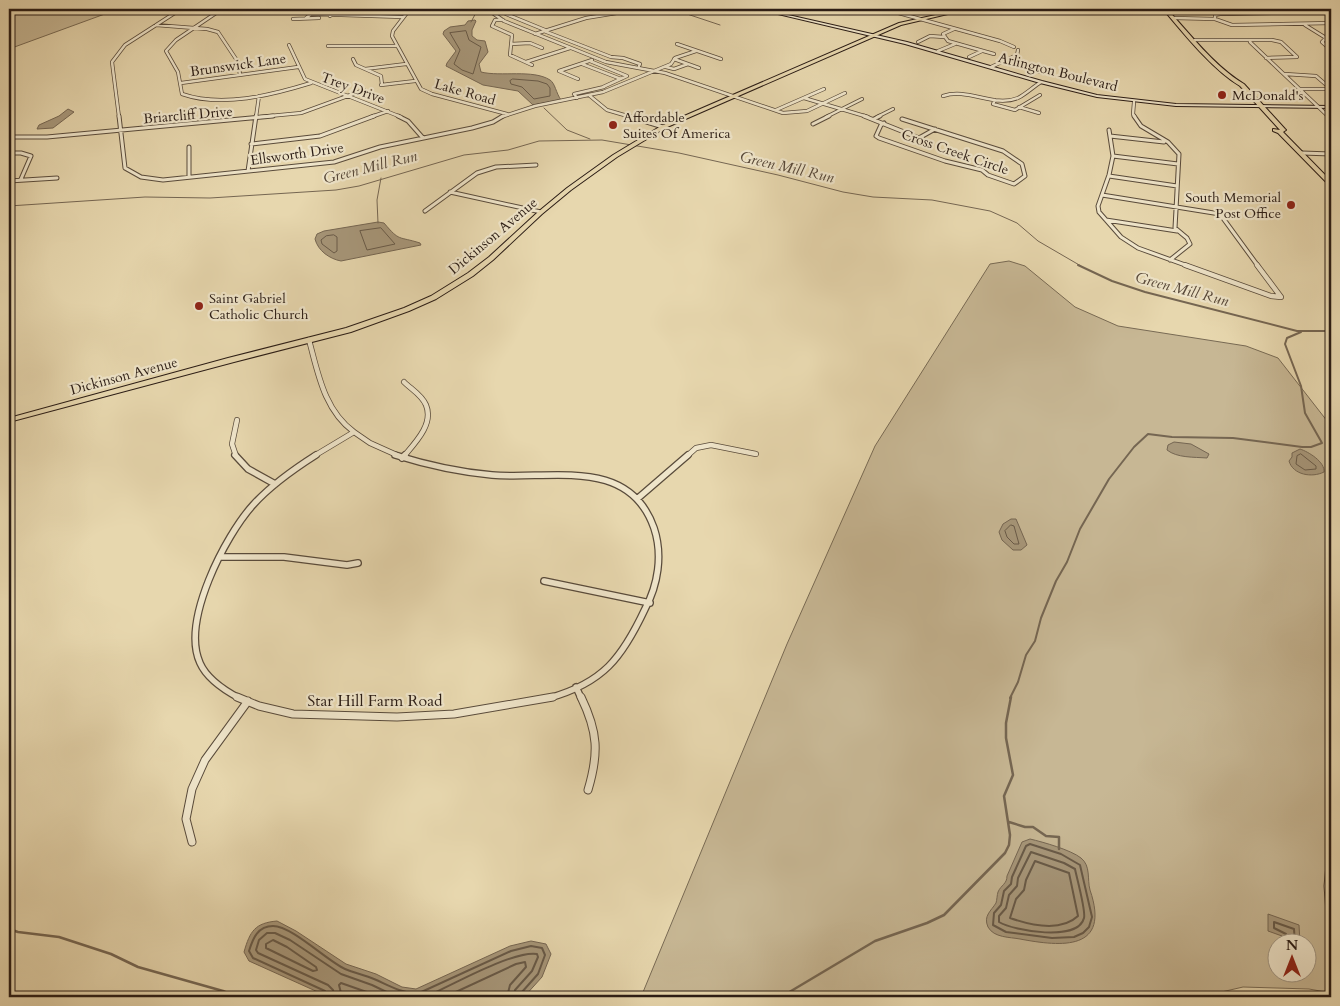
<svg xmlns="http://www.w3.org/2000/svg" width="1340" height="1006" viewBox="0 0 1340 1006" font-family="Cardo,serif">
<rect width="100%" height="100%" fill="#e7d7ae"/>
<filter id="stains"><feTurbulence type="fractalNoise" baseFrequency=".004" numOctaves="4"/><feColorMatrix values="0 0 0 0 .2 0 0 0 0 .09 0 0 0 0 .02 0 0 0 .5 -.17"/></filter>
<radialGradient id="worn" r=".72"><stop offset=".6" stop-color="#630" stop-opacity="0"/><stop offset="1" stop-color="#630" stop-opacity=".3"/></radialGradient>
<path fill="#c7b794" stroke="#786a54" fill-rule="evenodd" d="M9,9H113V11L9,49Z
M1009,261L1025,266L1075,307L1118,326L1246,346L1278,358L1331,426V993L1309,989L1243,987L1200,997H641L787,644L875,446L990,264ZM1278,944H1308V974H1278Z"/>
<path fill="#a7977a" stroke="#756652" d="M475,20L476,21L472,30V36L477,40L485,41L488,52L479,64L481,72C501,77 533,69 550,80C555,83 556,93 561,100L533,105L518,91L483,85L446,66L447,63L456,51L443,34L444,31L450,27L465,25L468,21Z
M68,109L74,112L53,128L37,129L39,125L59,116Z
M378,222L384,223C400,242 398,236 420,243L421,245L341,261C330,259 318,251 315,239L317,234L324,231Z
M1174,442L1191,444L1209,454L1207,458C1194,457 1177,458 1167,450L1168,445Z
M1300,449C1309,452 1325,462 1324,472C1312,478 1293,475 1289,461L1292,457V453Z
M1011,519H1016L1027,545L1021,550H1013L1002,540L999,532L1003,524Z
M1030,839C1043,842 1071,850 1081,858C1091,866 1087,879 1090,890C1111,951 1062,947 1020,939C1010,937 994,938 988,927C983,916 991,911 996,903C997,900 997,895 998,892C1001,885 1007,884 1007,876L1022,842Z
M1268,914L1299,925L1300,943H1282V936L1268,931Z
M277,921L296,931L346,964L376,974L402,987L416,989L510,946L531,941L546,944L551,954L542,977L524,997H329L249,961L244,952C250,931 255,923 277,921Z"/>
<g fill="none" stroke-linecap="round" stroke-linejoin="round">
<path stroke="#685a48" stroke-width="1" d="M466,31L469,40L481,47L473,74L462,70L454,64L460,50L450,33Z
M513,79L538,81L547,84L550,88V96L534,99L522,87L511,84L510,81Z
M381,228L395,244L367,250L360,231Z
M334,235L337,237V251L334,253L322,244L321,240L326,236Z
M1301,454L1316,466V469L1305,470L1296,464L1297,456Z
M1011,525L1014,526L1019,544H1014L1007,537L1005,531Z"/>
<path stroke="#685a48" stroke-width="2" d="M1030,844L1061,854L1080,865L1092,917L1089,927L1083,933L1074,937L1052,938L1006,932L993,925L994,913L1001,905L1004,891L1011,884L1012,877L1026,846Z
M1031,852L1064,863L1075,869C1077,879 1086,911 1084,918C1078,942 1014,931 999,922V916L1006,908L1009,895L1017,886L1018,878Z
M1035,861L1069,873L1078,916C1061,932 1030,925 1010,918L1016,899L1024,890L1026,880Z
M273,940L287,947L316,967L317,970L313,971L266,948V944Z
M1287,944L1286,934L1274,928V922L1294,929L1295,944
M328,997L325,991L253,958L249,951C253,938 258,926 273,926C292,926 327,961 345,969C354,973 365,975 374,979C390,986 399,992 417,994L511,951L531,946L542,948L545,955L538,974L522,992L520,997
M334,997L333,990L328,985L258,953L256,950L259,940L267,933H275L290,940L341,974L372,985L397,997
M342,997L339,985L341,983L381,997
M426,997C450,986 514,950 537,954L538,957L532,971L515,990L514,997
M445,997L516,964L525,962L526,967L510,985L507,997"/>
<path stroke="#756652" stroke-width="1" d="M672,9L720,25
M471,22L478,9
M544,108L567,130L590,139
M9,206L145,197L210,198L336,190L359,186L464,155L508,150L539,141L602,140L679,153L778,175L843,192L873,197L932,200L990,211L1017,223L1038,241L1081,266
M378,223L377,200L381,178"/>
<path stroke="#756652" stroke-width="2" d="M1078,265L1112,281L1145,292L1297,331H1331
M1010,698L1018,682L1026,655L1035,641L1041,618L1056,581L1067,562L1080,529L1109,479L1134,447L1148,434L1172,437L1233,438L1302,447H1311L1322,443L1305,413L1301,386L1285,344L1287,338L1301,332"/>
<path stroke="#756652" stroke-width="2.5" d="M1009,822L1025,827H1033L1046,836L1059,837V849
M9,929L18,932L59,937L111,954L138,967L223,991L236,997
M781,997L875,941L927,923L944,915L1005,853L1009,845L1010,835L1004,796L1013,775L1006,738V723L1011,697"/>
<defs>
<path id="minor-far4" d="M222,9L176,40L166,51L178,72L182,94C222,108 272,95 311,83
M410,9L393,31L392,36L421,89L432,94L507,114
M487,9L504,21L606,62L665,73L783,113L807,111L845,93
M847,9H861
M884,9L1000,41L1014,47
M506,14L545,30
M330,16L339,9
M306,18L311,14L403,17
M1174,18L1215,19
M293,19L319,18
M1215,19V15L1220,14L1319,12L1331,14
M1215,19L1232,25L1331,23
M503,20H495L492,26L512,35L510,55L532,65
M156,25L207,29L218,32L238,62L240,75
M1305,25L1326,38
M954,29L943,34L948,41L994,54
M544,31L611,57L623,58L640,64L639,66
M535,34L586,18L641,9
M1326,38L1322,42L1331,50
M1195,40H1272L1281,42L1297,57L1266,58
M918,42L930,36L944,37
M1250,42L1329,117
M511,44L530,43L542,48
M677,44L721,59
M289,45L305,79L401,117
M328,46H397
M938,51L955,44
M969,57L982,51
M353,59L356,65L381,76L382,85
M674,59L699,68
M590,61L627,76L603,87
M1004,61L1044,73
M526,62L570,48
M582,64L621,79
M666,67L674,69L688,64
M991,67L1017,55L1018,50
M365,69L406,64
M1285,74L1316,76L1331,89
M578,79L559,71L592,60
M181,83L298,67
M381,85L415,81
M1300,89H1331
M590,96L607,110L631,117
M943,96C968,87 993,108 1018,98C1026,94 1033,87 1041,82
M577,98L574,94L604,87
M804,98L868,117
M995,100L993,104L1015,110L1040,95
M1134,102L1133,114L1135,117
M1019,107L1039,113
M776,110L824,89
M119,117L112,62L125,45L181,9
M256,117L259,96
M259,117L301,113L364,90
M371,117L388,111
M501,117L535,106L603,92L671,64L675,58L696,51
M826,117L862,99
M877,117L893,109"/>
<path id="minor-far3" d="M119,116L125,168L141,177L163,180L334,162L380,147L472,128L493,122L503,116
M398,116L408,121L423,138
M627,116L663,127
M864,116L919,138L935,129
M1134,116L1141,126L1168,142L1179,154L1175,228L1187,238L1190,244L1170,260
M1328,116L1331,119
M874,119L880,116
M884,123L881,125L876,136L879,138L945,161L982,170L988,175L1014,184L1025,176L1022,164L1003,151L902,119
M813,124L829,116
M1109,130L1113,156L1109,175L1098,206L1099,212L1121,237L1138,248L1188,266
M1110,136L1164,142
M9,137H47L273,116
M251,144L320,136L374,116
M189,147V177
M9,153H21L31,156L21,179
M1302,153L1331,154
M1113,156L1178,164
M248,171L256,116
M1109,176L1177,186
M9,181L57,178
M450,192L541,212
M1102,195L1220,214L1258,266
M425,211L477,173L496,167L536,165
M1106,220L1177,231"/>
<path id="minor-far2" d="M1185,265L1271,296L1281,297L1257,265
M309,340C318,373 324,410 354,432
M354,432L370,443L399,456
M236,456L232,444L237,420
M314,456L354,432
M404,456C415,443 434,424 426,405C422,395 411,389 404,382
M687,456L696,448L711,445L756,454"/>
<path id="minor-far1" d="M235,455L248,469L275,484
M395,455C427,465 458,472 492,475C550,480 629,456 654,528C663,555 658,585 645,609C622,658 603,683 549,698
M402,458L405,455
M637,499L688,455
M220,557H284L347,565L358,563
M544,581L650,603
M576,687L581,698
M239,698C224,690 207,679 200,663C181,621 225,536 253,505C271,485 294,469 316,455"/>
<path id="minor" d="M237,697L259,706L293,714L397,717L454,714L553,697
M581,697C598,732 599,753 588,790
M192,842L186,819L192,789L205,760L248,701
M1331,855L1328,886L1331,925"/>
<path id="secondary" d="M757,9H762L907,42L1042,81L1097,95L1176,104L1331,106V108L1176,106L1097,97L1040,83L905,44Z"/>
<path id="primary" d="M963,9H969L901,25L665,128L617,157L571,190L542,214L493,260L473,276L436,299L409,311L351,332L234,362L9,422V418L228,358L346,328L404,308L431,296L468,273L489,257L538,212L567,188L613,155L661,126L899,23Z
M1163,9H1167C1190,34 1214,66 1244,84L1285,129L1286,130L1283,132L1331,181V186L1329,185L1278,133L1273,131V129L1280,130L1240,86C1213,70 1184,34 1163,9Z"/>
</defs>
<use href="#minor-far4" stroke="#594b3b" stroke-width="4"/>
<use href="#minor-far3" stroke="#594b3b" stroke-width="5"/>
<use href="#minor-far2" stroke="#594b3b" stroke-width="6"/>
<use href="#minor-far1" stroke="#594b3b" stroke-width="8"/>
<use href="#minor" stroke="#594b3b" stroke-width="9"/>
<use href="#secondary" stroke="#2a1c15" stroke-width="2"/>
<use href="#primary" stroke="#2a1c15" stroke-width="2"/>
<use href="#minor-far4" stroke="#efe5ca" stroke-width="2.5"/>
<use href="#minor-far3" stroke="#efe5ca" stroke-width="3"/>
<use href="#minor-far2" stroke="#efe5ca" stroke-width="4.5"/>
<use href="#minor-far1" stroke="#efe5ca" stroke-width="5.5"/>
<use href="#minor" stroke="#efe5ca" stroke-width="7"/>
<use href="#secondary" fill="#efe5ca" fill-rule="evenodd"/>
<use href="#primary" fill="#e7d7ae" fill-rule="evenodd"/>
</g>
<g fill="#8f2418" stroke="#efe5ca" stroke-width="2">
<circle cx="1222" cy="95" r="5"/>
<circle cx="613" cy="125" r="5"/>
<circle cx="1291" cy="205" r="5"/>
<circle cx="199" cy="306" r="5"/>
</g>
<g text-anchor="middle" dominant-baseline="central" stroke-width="4.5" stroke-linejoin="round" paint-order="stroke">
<g font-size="14" fill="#2a1c15" stroke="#efe5ca">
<text transform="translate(238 65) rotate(-8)">Brunswick Lane</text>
<text transform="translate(1058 72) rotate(14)">Arlington Boulevard</text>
<text transform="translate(353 88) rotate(20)">Trey Drive</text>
<text transform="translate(465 92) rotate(16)">Lake Road</text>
<text transform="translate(188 115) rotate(-5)">Briarcliff Drive</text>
<text transform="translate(955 152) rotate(19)">Cross Creek Circle</text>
<text transform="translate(297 154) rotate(-8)">Ellsworth Drive</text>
<text transform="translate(493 236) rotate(-40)">Dickinson Avenue</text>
<text transform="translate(124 376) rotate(-15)">Dickinson Avenue</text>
</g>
<g font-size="14" fill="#2a1c15" stroke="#efe5ca" text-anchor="start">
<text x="1232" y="95">McDonald's</text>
<text x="623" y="117">Affordable<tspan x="623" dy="16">Suites Of America</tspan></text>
<text x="1281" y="197" text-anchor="end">South Memorial<tspan x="1281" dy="16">Post Office</tspan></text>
<text x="209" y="298">Saint Gabriel<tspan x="209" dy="16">Catholic Church</tspan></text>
</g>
<g font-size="15" font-style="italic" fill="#564738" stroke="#efe5ca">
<text transform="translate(370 167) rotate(-14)">Green Mill Run</text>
<text transform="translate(787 167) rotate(13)">Green Mill Run</text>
<text transform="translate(1182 289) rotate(15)">Green Mill Run</text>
</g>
<g font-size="16" fill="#2a1c15" stroke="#efe5ca">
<text x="375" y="701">Star Hill Farm Road</text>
</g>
</g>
<rect width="1340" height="1006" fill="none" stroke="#e7d7ae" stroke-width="30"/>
<rect x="10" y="10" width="1320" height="986" fill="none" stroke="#2a1c15" stroke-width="2.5"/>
<rect x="15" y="15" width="1310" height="976" fill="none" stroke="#2a1c15"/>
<g transform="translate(1292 958)"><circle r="24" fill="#efe5ca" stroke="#a09582"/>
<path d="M0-4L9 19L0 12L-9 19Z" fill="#8f2418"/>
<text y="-8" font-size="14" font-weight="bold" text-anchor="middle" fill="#2a1c15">N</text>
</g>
<rect width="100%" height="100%" filter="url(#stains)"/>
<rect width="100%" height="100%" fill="url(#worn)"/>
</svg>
